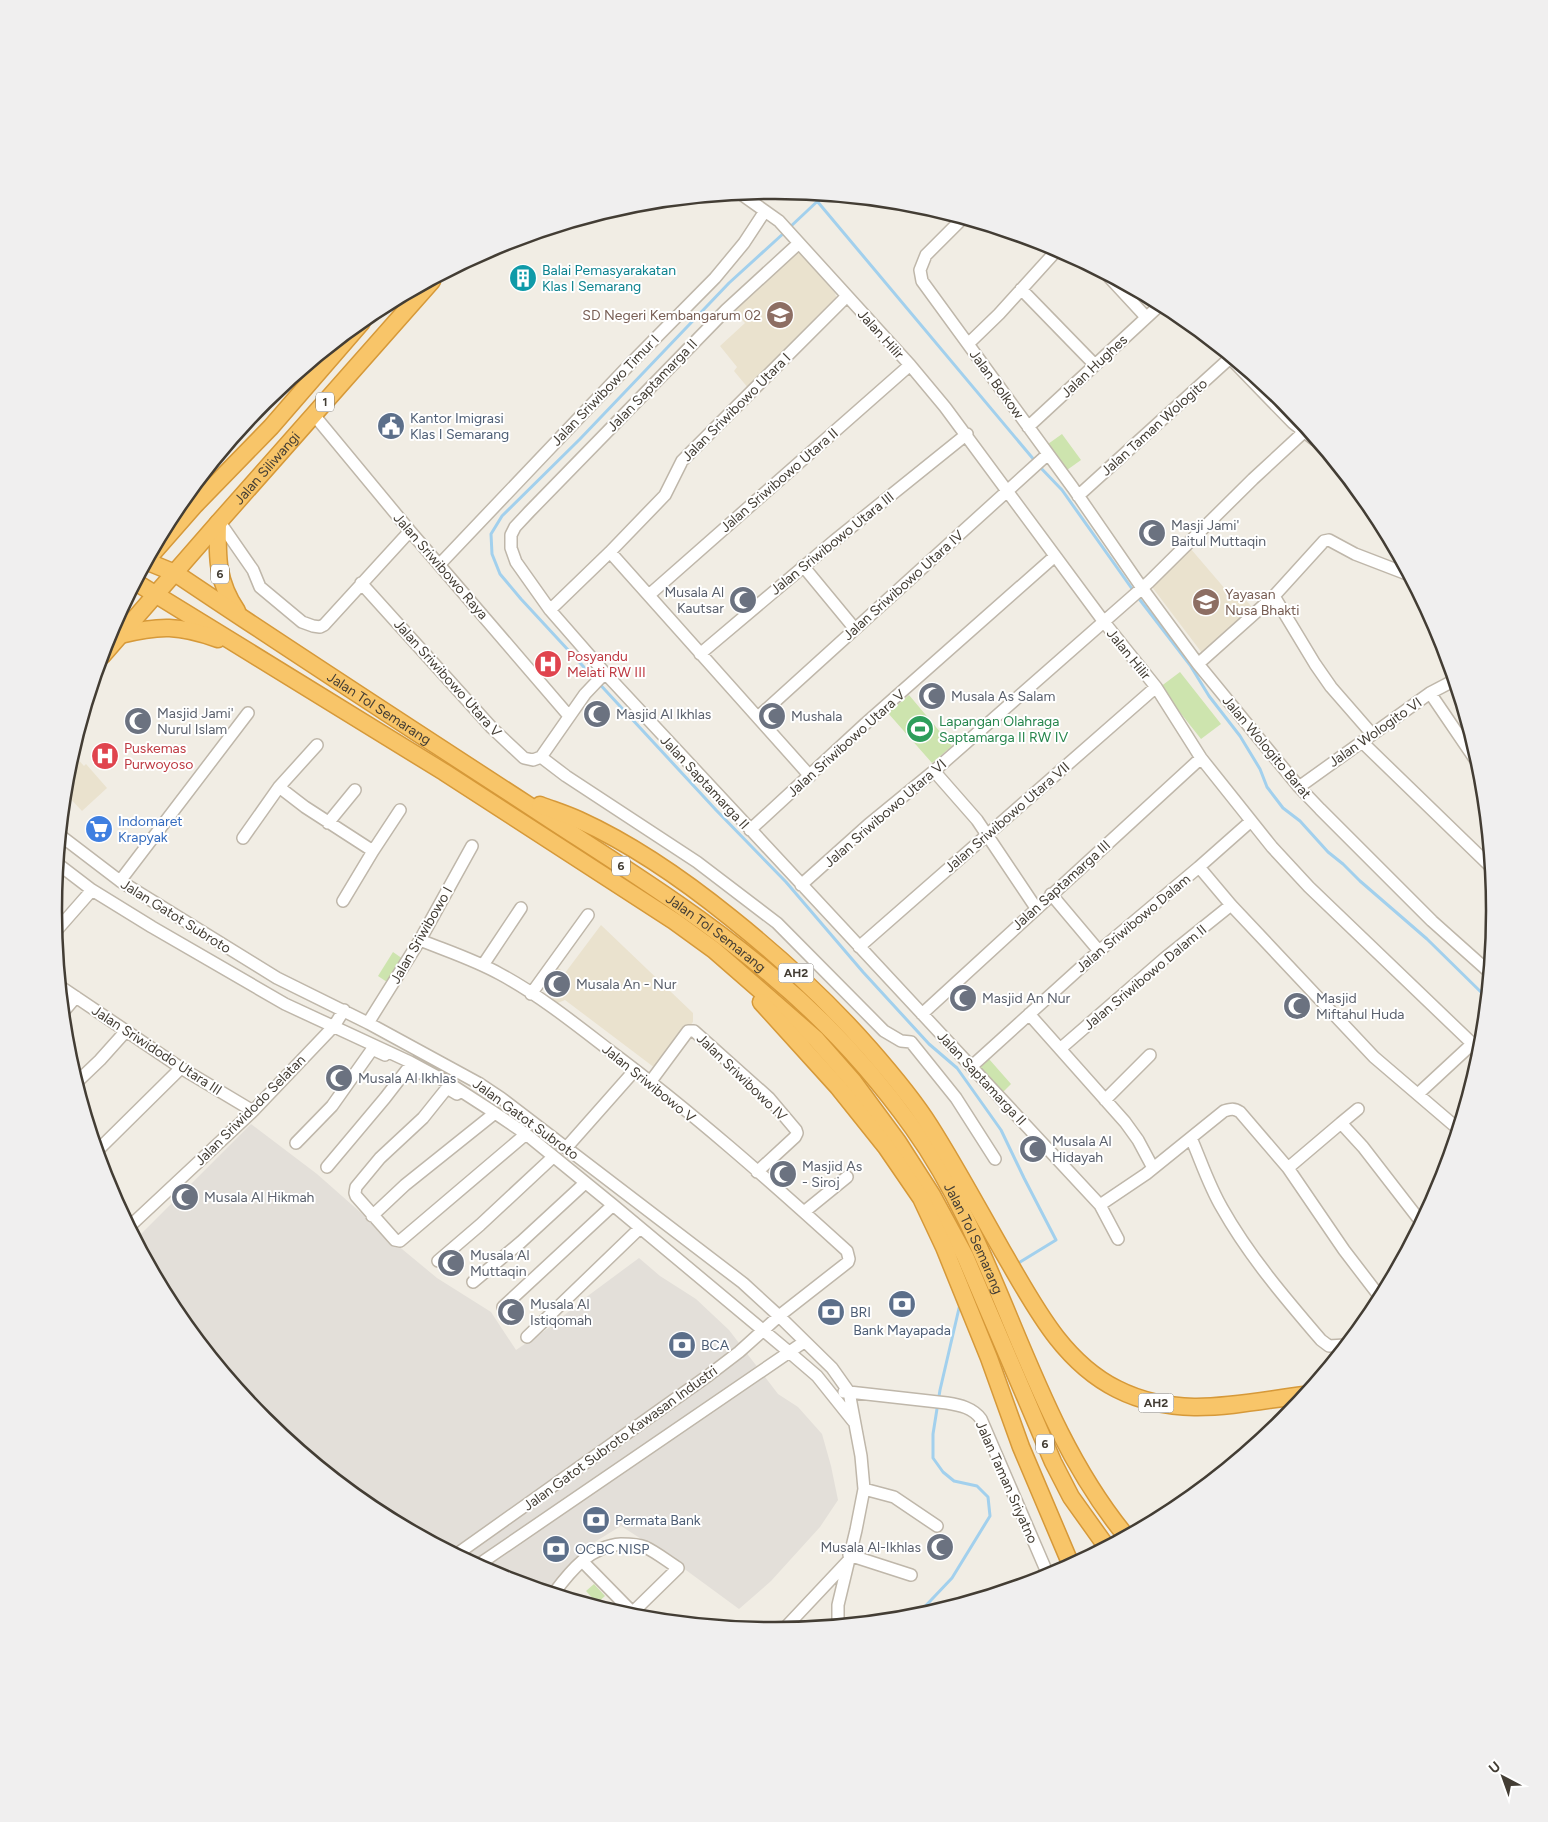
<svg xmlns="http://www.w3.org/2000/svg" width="1548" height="1822" font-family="Figtree,sans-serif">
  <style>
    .industrial { fill: #e3dfd9 }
    .education { fill: #eae2ce }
    .green { fill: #cde4ae }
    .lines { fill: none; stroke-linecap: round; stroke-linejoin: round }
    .stream { stroke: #a2d0ed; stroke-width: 3 }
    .minor-casing { stroke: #bfb7aa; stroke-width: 14 }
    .highway-casing { stroke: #d69939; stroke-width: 19 }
    .minor { stroke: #fff; stroke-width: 11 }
    .highway { stroke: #f8c569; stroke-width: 16 }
    .labels { text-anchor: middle; stroke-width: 4; stroke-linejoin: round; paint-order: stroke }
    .shield { fill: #fff; stroke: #7b7771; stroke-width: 1 }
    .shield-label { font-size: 12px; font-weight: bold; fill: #433d34 }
    .culture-label { font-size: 14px; fill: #0d838f; stroke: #fff; text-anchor: start }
    .education-label { font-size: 14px; fill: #785e54; stroke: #fff; text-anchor: end }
    .street-label { font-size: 14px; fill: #433d34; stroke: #fff }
    .service-label { font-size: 14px; fill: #4e5e75; stroke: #fff; text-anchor: start }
    .worship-label { font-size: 14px; fill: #5b616d; stroke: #fff; text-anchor: start }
    .health-label { font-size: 14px; fill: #be3a42; stroke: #fff; text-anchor: start }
    .leisure-label { font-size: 14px; fill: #27864d; stroke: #fff; text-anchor: start }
    .shop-label { font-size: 14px; fill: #366cbe; stroke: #fff; text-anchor: start }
    .rim { fill: none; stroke: #433d34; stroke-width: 2.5 }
  </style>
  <rect width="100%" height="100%" fill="#f1ede4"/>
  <path class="industrial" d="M251,1124L317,1174L402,1249L437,1278L491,1312L516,1350L550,1327L585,1298L639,1258L660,1276L696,1299L729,1330L778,1394L798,1407L822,1434L831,1466L838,1500L820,1527L771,1581L739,1609L660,1551L621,1526L593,1543L548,1591L498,1576L374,1510L265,1420L175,1311L136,1239Z"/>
  <path class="education" d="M790,251L799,252L835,293L837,300L749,389L734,371L737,367L720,346L745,323L731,307Z
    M1190,548L1232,597L1238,592L1253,608L1202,653L1149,583Z
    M73,754L84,766L86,764L107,788L82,811L65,793L68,770Z
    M601,925L693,1013V1022L655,1068L565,1000L555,1004L543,978L557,967L565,973Z"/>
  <path class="green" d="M1062,434L1081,460L1067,470L1048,444Z
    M1180,672L1221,724L1201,739L1160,687Z
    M909,695L952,746L932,763L888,713Z
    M393,952L403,959L387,982L378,976Z
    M989,1059L1011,1084L1002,1093L980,1068Z
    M594,1584L605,1596L597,1603L586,1591Z"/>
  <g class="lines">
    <path class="stream" d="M817,201L1035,461
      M789,228L823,196
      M785,232L729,283L580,439L502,516L491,534L492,554L500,574L521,599L716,810L786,882L863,972L929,1044L957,1068L1001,1130L1024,1178L1056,1240L1015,1265
      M1039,466L1062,490L1140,600L1190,665L1209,696L1240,736L1260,769L1267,787L1283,808L1300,821L1328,852L1343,864L1360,881L1427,939L1486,997
      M915,1617L952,1578L990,1516L988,1497L977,1486L954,1481L943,1472L933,1458V1434L940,1390L960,1304"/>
    <g class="minor-casing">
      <path id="minor" d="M741,194L779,221L910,365L945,407L1104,622L1156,687L1201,758L1272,847L1309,887L1480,1051
        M962,219L926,255L920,270L922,281L1073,488L1142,588L1198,664L1252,730L1299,787L1320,809L1432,921L1488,971
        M799,243L726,310L529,512L515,527L511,535V548L516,562L550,610L605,673L1100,1205L1118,1239
        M1109,277L1146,317
        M1021,289L1095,365
        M968,344L999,314L1057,250
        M1231,359L1293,423L1315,440
        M314,415L410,531L569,716
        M1028,427L1160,305
        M1078,496L1230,358
        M219,521L253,570L260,587L302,622L313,626L320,627L324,625L410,531
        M610,552L810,776
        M439,565L631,363L715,278L744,243L765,211
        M803,566L855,629
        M361,583L492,728L524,758L533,760L541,757
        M649,595L910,365
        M1274,596L1315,664L1331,687L1372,734
        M550,610L610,552L665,495L682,461L847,296
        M700,654L834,541L967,434
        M1198,664L1274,596L1324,541L1329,540L1355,554L1407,574
        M1430,693L1479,765
        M758,717L1048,454
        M1362,742L1490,866
        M541,757L566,776L697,862L777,923L884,1031L901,1041L911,1042L956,1098L995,1159
        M541,757L585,694L605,673
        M934,771L977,820L1036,908
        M279,787L305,807L373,851
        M1299,787L1430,693L1453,681
        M328,823L355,790
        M750,830L865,724L1055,556
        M61,836L120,881L277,978L368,1023L480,1084L501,1098L743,1283L779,1316L832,1368L849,1392L861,1456L864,1489L856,1530L838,1605V1625
        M243,838L279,787L317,745
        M58,864L92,890L152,927L285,1004L410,1062L447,1082L495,1113L526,1134L613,1205L789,1352L817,1376L853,1421
        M1199,867L1231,905L1374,1057L1457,1128
        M120,881L248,713
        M801,885L868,825L934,771L1149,582L1253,479L1306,430
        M1051,894L1099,951
        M343,901L373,851L400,810
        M56,931L92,890
        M420,940C447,951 475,960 500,974C539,995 574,1023 609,1050C692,1112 770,1181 847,1251L849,1259L848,1262L779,1316L739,1352L709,1375L457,1554
        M859,947L1156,687
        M483,965L521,908
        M61,987L181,1068L253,1111
        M531,994L588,915
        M64,1011L76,997
        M922,1014L1201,758
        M1029,1014L1125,1122L1138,1140L1153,1168
        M368,1023L420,940L472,846
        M1060,1049L1165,958L1231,905
        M972,1066L1099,951L1199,867L1251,821
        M651,1081L688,1031H694L769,1098L796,1130L797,1133L795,1137L757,1172
        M77,1082L100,1060L126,1031
        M457,1094L447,1088L423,1118L380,1158L356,1187L355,1193L356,1196L395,1240L400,1241L526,1134
        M1418,1094L1472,1044
        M1105,1100L1150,1055
        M1341,1123L1358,1109
        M1191,1138C1201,1161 1209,1186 1222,1208C1249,1256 1285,1298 1321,1340L1329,1346L1345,1345
        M296,1143L332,1106L371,1051L374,1050L385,1055
        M566,1148L635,1070
        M98,1150L181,1068
        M327,1167L385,1098L409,1067L419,1073
        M1288,1168L1341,1123L1363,1147L1421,1222
        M1100,1205L1146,1174L1224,1111C1231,1109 1234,1108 1240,1112L1288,1168L1344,1250L1380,1297
        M804,1212L847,1177
        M372,1216L405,1185L495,1113
        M130,1226L253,1111L334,1026L344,1010
        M438,1261L480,1225L553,1157
        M473,1282L521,1242L585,1183
        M503,1307L613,1205
        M527,1337L640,1228
        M844,1392H849L947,1403C960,1405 973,1408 981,1419L1049,1577
        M864,1489L894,1497L937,1526
        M849,1555L911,1575
        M478,1565L804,1342
        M586,1565L637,1617
        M554,1593C571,1570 591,1546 621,1544C629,1544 638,1544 645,1547C656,1552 667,1561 678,1568L632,1613
        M783,1630L847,1562"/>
    </g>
    <g class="highway-casing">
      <g id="highway">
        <path d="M218,523C217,557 217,582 237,611"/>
        <path d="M152,554L195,505L271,427L362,322"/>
        <path id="s1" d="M148,562L175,573C291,651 408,727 525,803C608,858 695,910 771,975C824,1019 873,1072 913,1128C1003,1254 1027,1416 1126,1536"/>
        <path d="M137,583L444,772L674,921L714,950L816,1039L853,1081L898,1142L932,1195L965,1256L1053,1462L1071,1497L1106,1546"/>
        <path d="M120,635C160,625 179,625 218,639"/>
        <path id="s2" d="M102,656L218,523L432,281"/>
        <path d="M540,805C553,810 566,814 579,820C634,845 684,880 731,918C781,958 827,1000 870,1049C891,1073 913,1099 930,1126C956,1167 979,1210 1003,1252C1033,1303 1061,1361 1117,1389C1178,1420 1240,1403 1304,1395"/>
        <path d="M761,1002L838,1087L886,1147L921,1198L944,1247L989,1358L1021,1447L1071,1565"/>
      </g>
    </g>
    <use href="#minor" class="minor"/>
    <use href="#highway" class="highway"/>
  </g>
  <defs>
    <g id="building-disc" transform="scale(1.4375)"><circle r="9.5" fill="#0f9aa8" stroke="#fff"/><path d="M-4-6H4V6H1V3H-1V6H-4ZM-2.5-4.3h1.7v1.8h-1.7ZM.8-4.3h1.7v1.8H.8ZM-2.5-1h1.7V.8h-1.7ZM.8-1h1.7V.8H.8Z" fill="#fff"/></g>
    <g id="school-disc" transform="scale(1.4375)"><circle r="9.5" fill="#8d6e63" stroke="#fff"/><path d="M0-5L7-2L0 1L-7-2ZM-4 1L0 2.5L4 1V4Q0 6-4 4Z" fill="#fff"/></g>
    <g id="civic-disc" transform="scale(1.4375)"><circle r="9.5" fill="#5c6f8a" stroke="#fff"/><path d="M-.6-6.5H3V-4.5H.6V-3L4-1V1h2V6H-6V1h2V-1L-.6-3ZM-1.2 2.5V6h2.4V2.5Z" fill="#fff"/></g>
    <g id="mosque-disc" transform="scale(1.4375)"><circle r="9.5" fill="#6b7280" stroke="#fff"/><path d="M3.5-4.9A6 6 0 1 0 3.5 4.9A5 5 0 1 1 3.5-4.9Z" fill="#fff"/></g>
    <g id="hospital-disc" transform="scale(1.4375)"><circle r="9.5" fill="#e0444e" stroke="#fff"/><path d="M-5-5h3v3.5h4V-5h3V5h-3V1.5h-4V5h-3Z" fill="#fff"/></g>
    <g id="stadium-disc" transform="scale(1.4375)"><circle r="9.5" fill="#2e9e5b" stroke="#fff"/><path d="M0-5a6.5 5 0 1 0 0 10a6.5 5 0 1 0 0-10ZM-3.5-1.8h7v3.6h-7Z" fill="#fff"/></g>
    <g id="supermarket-disc" transform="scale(1.4375)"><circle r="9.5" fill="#3f7fe0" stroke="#fff"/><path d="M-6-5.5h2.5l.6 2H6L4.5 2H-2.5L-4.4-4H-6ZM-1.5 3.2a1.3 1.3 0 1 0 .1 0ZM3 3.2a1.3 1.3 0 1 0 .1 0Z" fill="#fff"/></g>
    <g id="bank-disc" transform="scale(1.4375)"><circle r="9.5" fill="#5c6f8a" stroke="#fff"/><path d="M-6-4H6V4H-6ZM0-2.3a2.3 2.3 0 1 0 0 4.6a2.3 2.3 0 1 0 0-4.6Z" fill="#fff"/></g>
  </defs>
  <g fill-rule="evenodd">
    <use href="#building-disc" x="523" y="278"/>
    <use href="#school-disc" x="780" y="315"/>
    <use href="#civic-disc" x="391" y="426"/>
    <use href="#mosque-disc" x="1152" y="533"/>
    <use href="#mosque-disc" x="743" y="600"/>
    <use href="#school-disc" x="1206" y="602"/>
    <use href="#hospital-disc" x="548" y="664"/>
    <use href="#mosque-disc" x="932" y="696"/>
    <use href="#mosque-disc" x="597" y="714"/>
    <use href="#mosque-disc" x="772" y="716"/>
    <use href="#mosque-disc" x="138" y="721"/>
    <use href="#stadium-disc" x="920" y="729"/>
    <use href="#hospital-disc" x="105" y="756"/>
    <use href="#supermarket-disc" x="99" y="829"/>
    <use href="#mosque-disc" x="557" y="984"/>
    <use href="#mosque-disc" x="963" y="998"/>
    <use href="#mosque-disc" x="1297" y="1006"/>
    <use href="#mosque-disc" x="339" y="1078"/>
    <use href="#mosque-disc" x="1033" y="1149"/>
    <use href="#mosque-disc" x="783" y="1174"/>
    <use href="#mosque-disc" x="185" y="1197"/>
    <use href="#mosque-disc" x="451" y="1263"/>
    <use href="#bank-disc" x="902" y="1304"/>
    <use href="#mosque-disc" x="511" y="1312"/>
    <use href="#bank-disc" x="831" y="1312"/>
    <use href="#bank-disc" x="682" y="1345"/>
    <use href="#bank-disc" x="596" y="1520"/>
    <use href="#mosque-disc" x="940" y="1547"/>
    <use href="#bank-disc" x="556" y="1549"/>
  </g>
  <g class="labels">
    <g class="shield">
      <rect x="316" y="392.5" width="18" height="19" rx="4"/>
      <rect x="211" y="564.5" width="18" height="19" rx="4"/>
      <rect x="612" y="856.5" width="18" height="19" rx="4"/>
      <rect x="778.5" y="963.5" width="35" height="19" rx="4"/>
      <rect x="1138.5" y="1393.5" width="35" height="19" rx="4"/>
      <rect x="1036" y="1434.5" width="18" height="19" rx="4"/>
    </g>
    <g class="shield-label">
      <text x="325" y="406">1</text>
      <text x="220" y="578">6</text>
      <text x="621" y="870">6</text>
      <text x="796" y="977">AH2</text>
      <text x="1156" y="1407">AH2</text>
      <text x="1045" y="1448">6</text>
    </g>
    <g class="culture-label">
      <text x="542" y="275">Balai Pemasyarakatan<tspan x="542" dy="16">Klas I Semarang</tspan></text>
    </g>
    <g class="education-label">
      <text x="761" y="320">SD Negeri Kembangarum 02</text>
      <text x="1225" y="599" text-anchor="start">Yayasan<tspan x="1225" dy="16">Nusa Bhakti</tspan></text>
    </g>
    <g class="street-label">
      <text transform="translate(881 334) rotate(48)" y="5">Jalan Hilir</text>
      <text transform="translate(1094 366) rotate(-43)" y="5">Jalan Hughes</text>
      <text transform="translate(997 384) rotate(54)" y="5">Jalan Bolkow</text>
      <text transform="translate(652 385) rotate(-46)" y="5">Jalan Saptamarga II</text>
      <text transform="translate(605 390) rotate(-46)" y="5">Jalan Sriwibowo Timur I</text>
      <text transform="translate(736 407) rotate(-45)" y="5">Jalan Sriwibowo Utara I</text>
      <text transform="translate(1154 427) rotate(-42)" y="5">Jalan Taman Wologito</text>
      <text dy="5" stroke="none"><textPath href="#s2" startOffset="250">Jalan Siliwangi</textPath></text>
      <text transform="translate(779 480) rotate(-41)" y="5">Jalan Sriwibowo Utara II</text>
      <text transform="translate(832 543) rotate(-39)" y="5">Jalan Sriwibowo Utara III</text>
      <text transform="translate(441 566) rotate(49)" y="5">Jalan Sriwibowo Raya</text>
      <text transform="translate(903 585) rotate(-42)" y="5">Jalan Sriwibowo Utara IV</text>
      <text transform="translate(1129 654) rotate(51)" y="5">Jalan Hilir</text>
      <text transform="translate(448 678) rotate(48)" y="5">Jalan Sriwibowo Utara V</text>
      <text dy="5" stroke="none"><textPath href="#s1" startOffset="274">Jalan Tol Semarang</textPath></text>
      <text transform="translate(1375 732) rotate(-35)" y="5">Jalan Wologito VI</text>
      <text transform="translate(846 743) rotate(-42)" y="5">Jalan Sriwibowo Utara V</text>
      <text transform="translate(1267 747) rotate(50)" y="5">Jalan Wologito Barat</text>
      <text transform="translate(705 782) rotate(47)" y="5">Jalan Saptamarga II</text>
      <text transform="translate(885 813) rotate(-41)" y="5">Jalan Sriwibowo Utara VI</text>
      <text transform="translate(1007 817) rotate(-41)" y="5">Jalan Sriwibowo Utara VII</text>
      <text transform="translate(1061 885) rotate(-42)" y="5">Jalan Saptamarga III</text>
      <text transform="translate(176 916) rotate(32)" y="5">Jalan Gatot Subroto</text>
      <text transform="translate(1133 923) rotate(-40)" y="5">Jalan Sriwibowo Dalam</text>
      <text dy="5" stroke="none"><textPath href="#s1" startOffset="679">Jalan Tol Semarang</textPath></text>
      <text transform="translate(421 935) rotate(-60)" y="5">Jalan Sriwibowo I</text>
      <text transform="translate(1145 977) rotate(-40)" y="5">Jalan Sriwibowo Dalam II</text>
      <text transform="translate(157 1050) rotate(33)" y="5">Jalan Sriwidodo Utara III</text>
      <text transform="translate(742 1077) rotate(44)" y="5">Jalan Sriwibowo IV</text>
      <text transform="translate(982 1078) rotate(47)" y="5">Jalan Saptamarga II</text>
      <text transform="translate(649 1083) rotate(39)" y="5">Jalan Sriwibowo V</text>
      <text transform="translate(250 1110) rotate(-45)" y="5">Jalan Sriwidodo Selatan</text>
      <text transform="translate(526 1119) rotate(36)" y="5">Jalan Gatot Subroto</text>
      <text dy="5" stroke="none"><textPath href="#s1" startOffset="1084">Jalan Tol Semarang</textPath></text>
      <text transform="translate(620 1438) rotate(-36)" y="5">Jalan Gatot Subroto Kawasan Industri</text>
      <text transform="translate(1007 1482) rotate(66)" y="5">Jalan Taman Sriyatno</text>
    </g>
    <g class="service-label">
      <text x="410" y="423">Kantor Imigrasi<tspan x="410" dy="16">Klas I Semarang</tspan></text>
      <text x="850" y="1317">BRI</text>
      <text x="902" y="1335" text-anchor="middle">Bank Mayapada</text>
      <text x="701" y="1350">BCA</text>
      <text x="615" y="1525">Permata Bank</text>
      <text x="575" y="1554">OCBC NISP</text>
    </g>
    <g class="worship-label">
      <text x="1171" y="530">Masji Jami'<tspan x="1171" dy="16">Baitul Muttaqin</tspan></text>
      <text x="724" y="597" text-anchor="end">Musala Al<tspan x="724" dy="16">Kautsar</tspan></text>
      <text x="951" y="701">Musala As Salam</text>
      <text x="157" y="718">Masjid Jami'<tspan x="157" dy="16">Nurul Islam</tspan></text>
      <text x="616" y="719">Masjid Al Ikhlas</text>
      <text x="791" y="721">Mushala</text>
      <text x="576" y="989">Musala An - Nur</text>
      <text x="982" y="1003">Masjid An Nur</text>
      <text x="1316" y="1003">Masjid<tspan x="1316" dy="16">Miftahul Huda</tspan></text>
      <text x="358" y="1083">Musala Al Ikhlas</text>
      <text x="1052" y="1146">Musala Al<tspan x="1052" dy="16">Hidayah</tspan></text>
      <text x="802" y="1171">Masjid As<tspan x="802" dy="16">- Siroj</tspan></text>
      <text x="204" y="1202">Musala Al Hikmah</text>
      <text x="470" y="1260">Musala Al<tspan x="470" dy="16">Muttaqin</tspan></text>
      <text x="530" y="1309">Musala Al<tspan x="530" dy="16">Istiqomah</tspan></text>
      <text x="921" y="1552" text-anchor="end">Musala Al-Ikhlas</text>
    </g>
    <g class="health-label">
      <text x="567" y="661">Posyandu<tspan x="567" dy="16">Melati RW III</tspan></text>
      <text x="124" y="753">Puskemas<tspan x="124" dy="16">Purwoyoso</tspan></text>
    </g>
    <g class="leisure-label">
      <text x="939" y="726">Lapangan Olahraga<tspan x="939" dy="16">Saptamarga II RW IV</tspan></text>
    </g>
    <g class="shop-label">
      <text x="118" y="826">Indomaret<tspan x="118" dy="16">Krapyak</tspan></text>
    </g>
  </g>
  <path d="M0 0H1548V1822H0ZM773 199H775A711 711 0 0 1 1486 910V911A711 711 0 0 1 775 1622H773A711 711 0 0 1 62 911V910A711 711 0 0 1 773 199Z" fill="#f0efef" fill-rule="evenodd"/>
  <path class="rim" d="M773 199H775A711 711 0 0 1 1486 910V911A711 711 0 0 1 775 1622H773A711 711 0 0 1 62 911V910A711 711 0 0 1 773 199Z"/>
  <g transform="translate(1503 1777) rotate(319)" stroke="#ffffff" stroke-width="4" paint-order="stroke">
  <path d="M0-4L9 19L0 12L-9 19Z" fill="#433d34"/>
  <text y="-8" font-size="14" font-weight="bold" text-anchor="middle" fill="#433d34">U</text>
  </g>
</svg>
